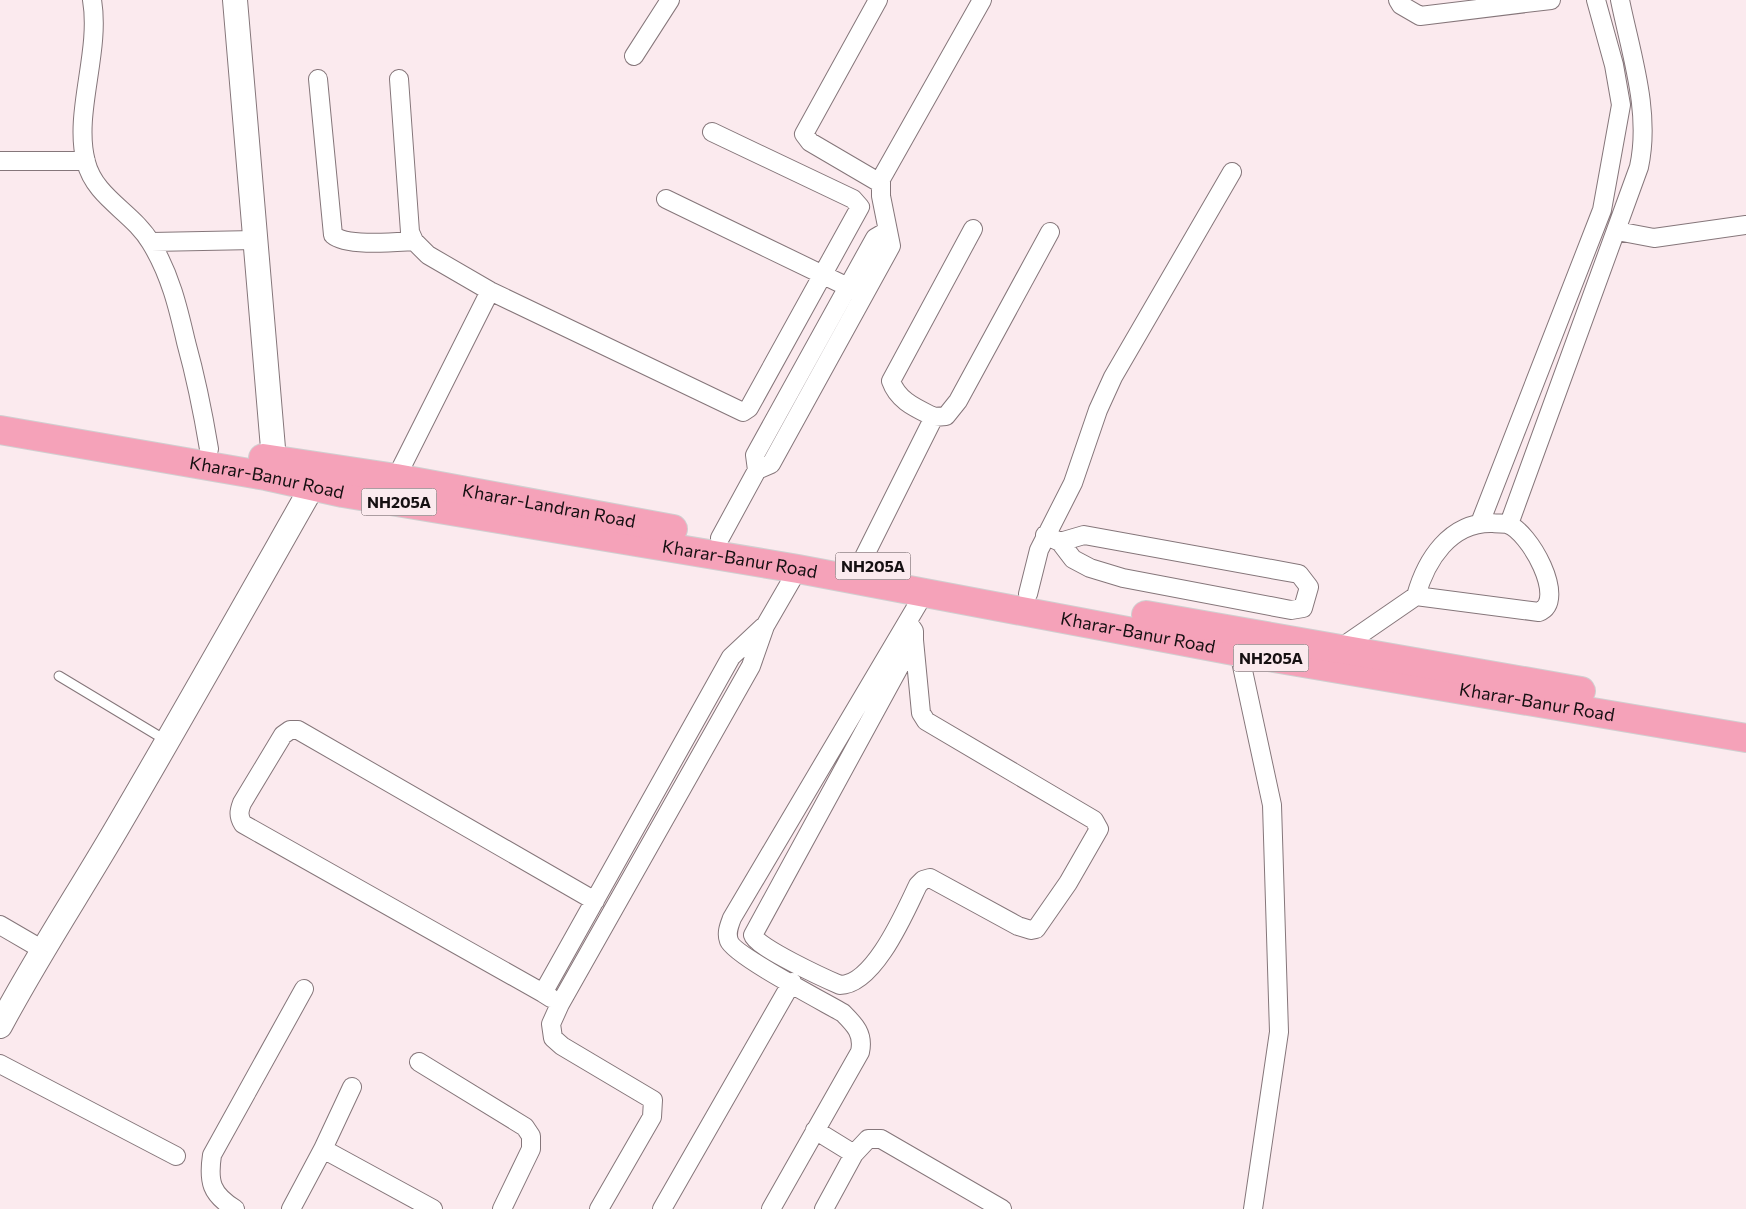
<svg xmlns="http://www.w3.org/2000/svg" width="1746" height="1209" font-family="Commissioner,sans-serif">
  <style>
    .lines { fill: none; stroke-linecap: round; stroke-linejoin: round }
    .lane-casing { stroke: #85767a; stroke-width: 11 }
    .street-casing { stroke: #85767a; stroke-width: 20 }
    .secondary-casing { stroke: #85767a; stroke-width: 26 }
    .highway-casing { stroke: #d0cfd0; stroke-width: 30 }
    .lane { stroke: #fff; stroke-width: 9 }
    .street { stroke: #fff; stroke-width: 18 }
    .secondary { stroke: #fff; stroke-width: 24 }
    .highway { stroke: #f5a2b9; stroke-width: 28 }
    .labels { text-anchor: middle; stroke-width: 4.5; stroke-linejoin: round; paint-order: stroke }
    .shield { fill: #fbeaee; stroke: #5b5154; stroke-width: 1 }
    .shield-label { font-size: 16px; font-weight: bold; fill: #161012 }
    .street-label { font-size: 18px; fill: #161012; stroke: #fbeaee }
  </style>
  <rect width="100%" height="100%" fill="#fbeaee"/>
  <g class="lines">
    <g class="lane-casing">
      <path id="lane" d="M59,676L167,741"/>
    </g>
    <g class="street-casing">
      <path id="street" d="M92,0C101,52 73,114 86,162C95,198 133,212 151,243C170,274 178,307 186,342C196,378 203,413 209,449
        M878,0L804,134L810,142L880,183
        M1398,0L1401,5L1420,16L1551,0
        M634,56L670,0
        M318,79L333,235C347,247 396,242 414,241
        M399,79L410,232L414,241L428,255L490,291L743,412L749,408L860,207L853,199L712,132
        M0,161H86
        M666,199L848,287
        M1617,231L1654,238L1746,225
        M151,242L255,240
        M934,417L946,416L958,401L1050,232
        M757,470L755,455L875,238L887,231
        M396,478L490,291
        M1480,523L1602,210L1621,105L1614,65L1596,0
        M1509,524L1639,167C1651,112 1631,54 1620,0
        M1045,535L1060,542L1073,559L1090,568L1123,578L1291,610L1303,608L1309,587L1299,574L1084,535L1060,542
        M720,538L757,470L771,464L891,246L881,196V179L982,0
        M861,563L934,417C916,408 898,401 891,381L973,229
        M1028,594L1039,550L1073,483L1098,410L1113,377L1232,172
        M908,622L914,631V640L753,935C756,947 826,979 840,985C874,985 905,912 918,885L923,880L930,878L1018,926L1031,930L1036,929L1068,883L1099,829L1094,820L926,721L921,713L914,640
        M1240,645L1239,652L1272,805L1279,1032L1253,1209
        M1339,649L1416,596C1426,560 1450,522 1492,523C1497,524 1503,523 1507,524C1529,530 1568,601 1539,612L1416,596
        M0,925L43,950
        M543,993L243,824C238,816 239,811 242,803L283,735L290,730H298L595,901
        M551,998L543,993L731,657L763,627
        M419,1062L525,1127L531,1136V1149L502,1209
        M0,1064L176,1156
        M815,1130L854,1154L824,1209
        M323,1149L352,1087
        M854,1154L868,1139H881L1002,1209
        M235,1209C211,1194 208,1182 212,1155L304,989
        M291,1209L323,1149L433,1209
        M599,1209L652,1117L653,1100L562,1046L553,1038L551,1024L560,1004L751,666L765,626L798,569
        M662,1209L792,982
        M771,1209L860,1052C864,1034 855,1025 843,1013C824,1002 734,955 729,941C726,933 729,926 732,918L925,592"/>
    </g>
    <g class="secondary-casing">
      <path id="secondary" d="M235,0L274,460L271,476
        M0,1026C37,956 81,890 121,821C186,710 249,598 312,487L318,470"/>
    </g>
    <g class="highway-casing">
      <g id="highway">
        <path id="s1" d="M0,430L266,476L343,493L798,569L1239,652L1746,738"/>
        <path id="s2" d="M263,458L396,478L673,529"/>
        <path d="M1146,615L1581,691"/>
      </g>
    </g>
    <use href="#lane" class="lane"/>
    <use href="#street" class="street"/>
    <use href="#secondary" class="secondary"/>
    <use href="#highway" class="highway"/>
  </g>
  <g class="labels">
    <g class="shield">
      <rect x="361.5" y="488.5" width="75" height="27" rx="4"/>
      <rect x="835.5" y="552.5" width="75" height="27" rx="4"/>
      <rect x="1233.5" y="644.5" width="75" height="27" rx="4"/>
    </g>
    <g class="shield-label">
      <text x="399" y="508">NH205A</text>
      <text x="873" y="572">NH205A</text>
      <text x="1271" y="664">NH205A</text>
    </g>
    <g class="street-label">
      <text dy="6" stroke="none"><textPath href="#s1" startOffset="271">Kharar-Banur Road</textPath></text>
      <text dy="6" stroke="none"><textPath href="#s2" startOffset="290">Kharar-Landran Road</textPath></text>
      <text dy="6" stroke="none"><textPath href="#s1" startOffset="751">Kharar-Banur Road</textPath></text>
      <text dy="6" stroke="none"><textPath href="#s1" startOffset="1156">Kharar-Banur Road</textPath></text>
      <text dy="6" stroke="none"><textPath href="#s1" startOffset="1561">Kharar-Banur Road</textPath></text>
    </g>
  </g>
</svg>
